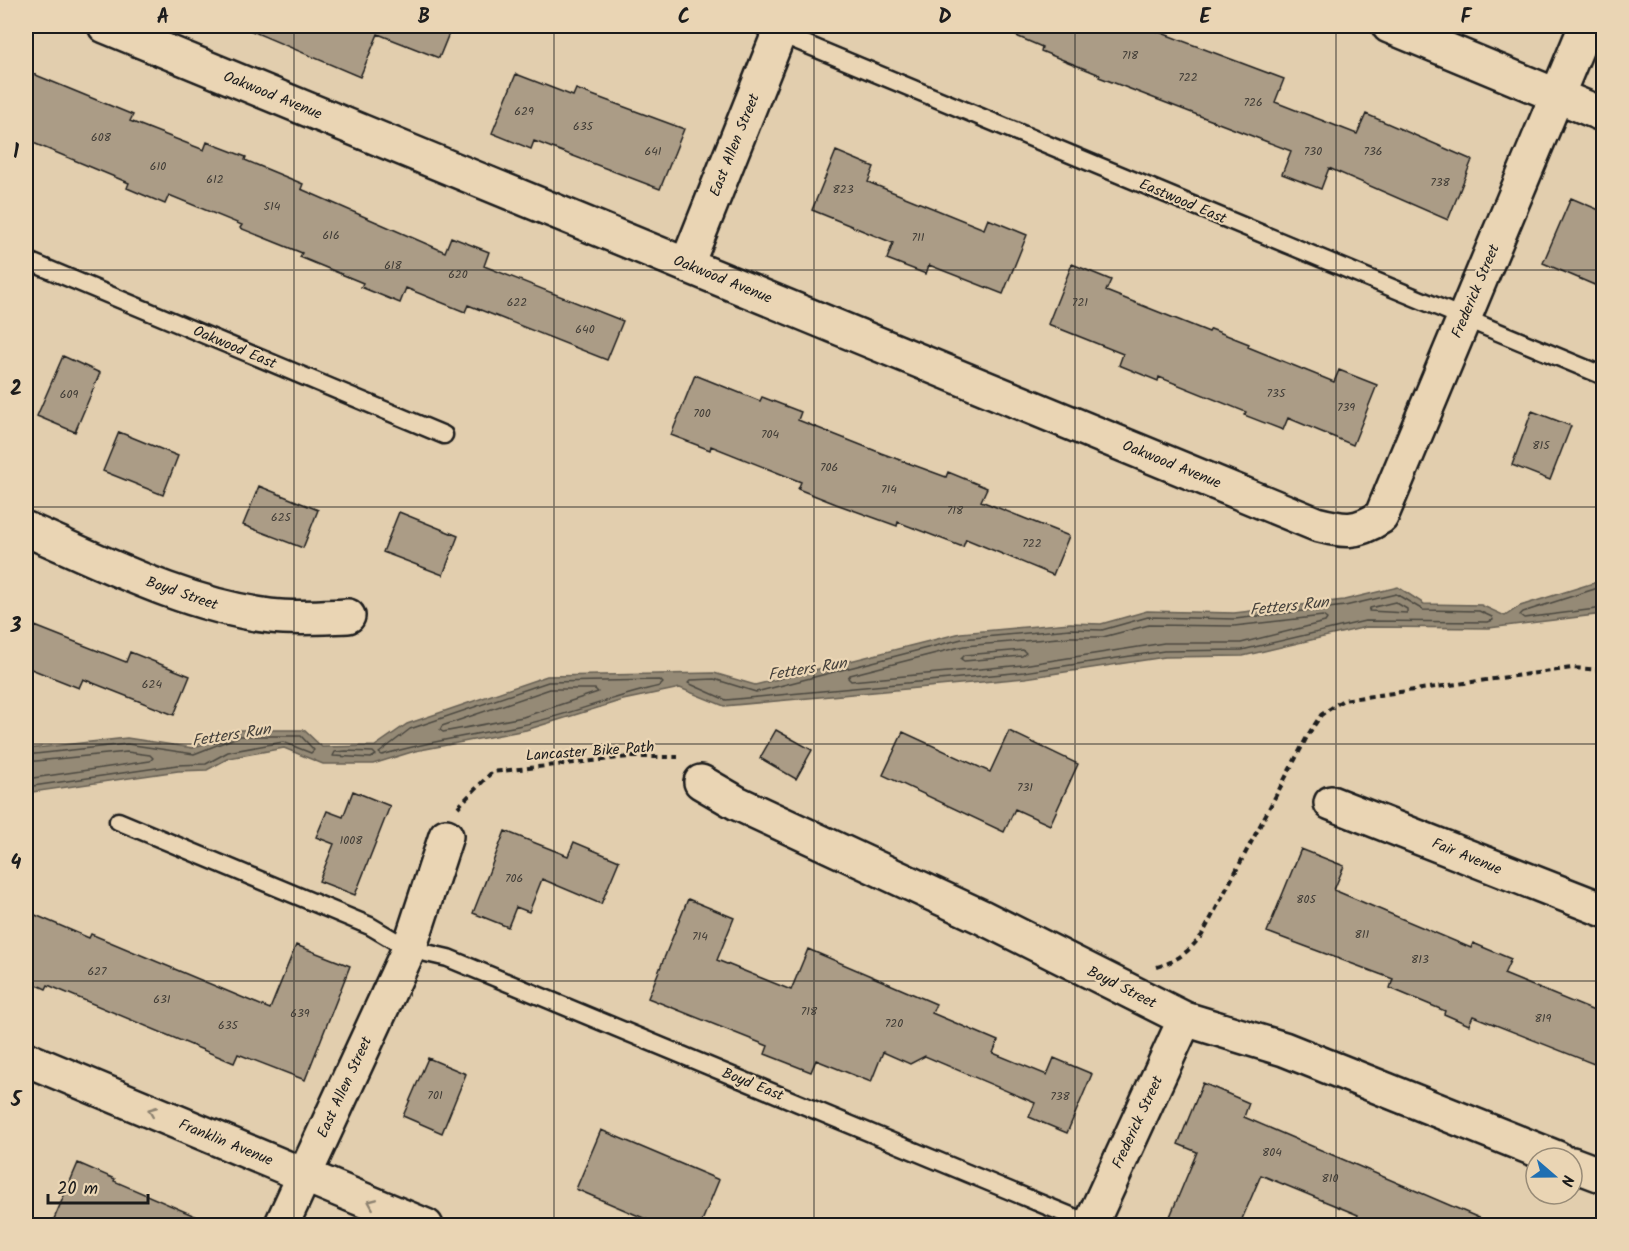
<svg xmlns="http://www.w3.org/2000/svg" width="1629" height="1251" font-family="Kalam,sans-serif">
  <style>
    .water { fill: #958a76; stroke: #655e52; stroke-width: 1.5 }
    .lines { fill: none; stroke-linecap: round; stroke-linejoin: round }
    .shore { stroke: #4c4840; stroke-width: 1.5 }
    .building { fill: #ab9c86; stroke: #1c1c1c; stroke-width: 1.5 }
    .lane-casing { stroke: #1c1c1c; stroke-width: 21 }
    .street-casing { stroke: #1c1c1c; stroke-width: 38 }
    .path { stroke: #1c1c1c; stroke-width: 4; stroke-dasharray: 6 4.5; stroke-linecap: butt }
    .lane { stroke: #ead5b4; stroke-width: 16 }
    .street { stroke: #ead5b4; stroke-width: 33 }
    .oneway { stroke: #8d8270 }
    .grid { fill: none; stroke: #1c1c1c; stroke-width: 1.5; stroke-opacity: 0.55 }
    .labels { text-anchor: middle; stroke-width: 4.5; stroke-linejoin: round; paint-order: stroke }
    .number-label { font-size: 12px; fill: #403c36 }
    .street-label { font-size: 15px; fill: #1c1c1c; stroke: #ead5b4 }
    .water-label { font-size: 16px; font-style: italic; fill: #46423c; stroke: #ead5b4 }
    .neatline { fill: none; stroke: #1c1c1c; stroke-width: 2 }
    .grid-label { font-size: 20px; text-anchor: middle; font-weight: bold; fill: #1c1c1c }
  </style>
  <rect width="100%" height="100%" fill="#e2ceae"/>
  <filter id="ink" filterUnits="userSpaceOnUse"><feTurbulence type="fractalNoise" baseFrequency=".0167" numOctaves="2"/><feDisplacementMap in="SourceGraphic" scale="12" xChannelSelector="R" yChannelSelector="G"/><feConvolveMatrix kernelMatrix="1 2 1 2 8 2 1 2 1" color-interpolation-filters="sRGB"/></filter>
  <g filter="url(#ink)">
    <path class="water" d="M1603,580V614L1489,628L1366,627L1243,656L1165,657L1025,678L724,706L680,688L623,700L526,730L415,751L373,764H323L284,748L229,758L207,770L178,771L26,793V749L127,738L193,748L238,730H304L322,747L375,746L407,724L547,676L714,673L755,685L961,633L1070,623L1101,624L1147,611L1234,613L1344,600L1398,587L1424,604L1481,605L1505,616L1520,606Z"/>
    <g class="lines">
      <path class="shore" d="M1604,586L1523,612L1520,615L1524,618L1604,608
        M1396,594L1423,610L1479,611L1492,617L1493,620L1488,622L1365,621L1242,650L1164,651L1024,672L726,700L688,683L691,680L714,679L756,692L962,639L1070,629L1102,630L1148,617L1235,619L1345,606Z
        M1395,602L1407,609V613L1369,611L1370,608Z
        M1323,616L1327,619L1325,622L1241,643H1164L1023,665L851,681L848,678L850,675L964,646L1070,637H1103L1149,625L1234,626Z
        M1023,650L1026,653L1022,656L964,661L961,659L965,655Z
        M660,680L663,683L660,686C614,696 569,715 522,725C475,735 428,741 382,755L379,753L410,729L548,682Z
        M550,689H595L598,692L523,717L443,732L440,730L442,726Z
        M346,751L373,752L376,755L371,758L333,756L335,752Z
        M26,755L127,744L194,754L240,736H301L314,750L311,753L283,742L228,752L206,764L177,765L26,787
        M26,762L127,752L150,755L153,758L150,761L26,779"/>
    </g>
    <path class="building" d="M240,26H452L439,58L378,34L360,77Z
      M993,26H1143L1284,79L1275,102L1357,134L1366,114L1472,160L1448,220L1329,168L1321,189L1282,174L1291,151L1099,77L1100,75L1041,51L1042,47Z
      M26,71L133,115L130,121L204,150L207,142L246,157L245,160L303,184L301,189L445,252L451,237L489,252L484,266L623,321L607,360L468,305L465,312L406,288L400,303L361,287L363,283L300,257L302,253L240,228L242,225L169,195L165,204L127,188L129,183L26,140Z
      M516,74L573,96L576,89L684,129L660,189L534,141L531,149L492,133Z
      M836,151L874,167L868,182L984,229L988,219L1027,235L1003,294L929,265L926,274L887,259L893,243L812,210Z
      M1571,198L1604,212V289L1543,263Z
      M1072,264L1111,280L1106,291L1209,332L1211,329L1249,344L1248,347L1334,382L1339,370L1377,385L1353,445L1288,418L1283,430L1244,415L1246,412L1159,377L1158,381L1119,365L1123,354L1048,324Z
      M63,356L100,373L75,432L37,416Z
      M695,375L760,401L762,397L801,412L798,420L881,453L946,477L948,472L987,488L981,501L1069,536L1053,575L966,539L963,547L898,522L897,526L836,504L798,489L801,482L711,446L710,450L671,435Z
      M1532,411L1571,426L1550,480L1512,465Z
      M119,432L178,456L163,495L103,471Z
      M259,486L318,510L303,548L243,525Z
      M399,512L458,536L443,575L383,552Z
      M35,626L126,662L130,652L190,676L174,715L83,679L79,688L26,667V651Z
      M776,730L812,750L796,779L760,758Z
      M1009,731L1078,764L1050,825L1015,809L1004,832L883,775L903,732L990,772Z
      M353,791L390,806L355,895L319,881L334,844L316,837L327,811L343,817Z
      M505,831L568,856L574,842L619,861L601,904L542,879L529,912L516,907L508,927L473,913Z
      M1301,849L1344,866L1334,890L1471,948L1473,943L1511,959L1504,974L1604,1015V1068L1473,1016L1469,1025L1444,1014L1445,1011L1390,988L1393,979L1267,932Z
      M688,899L734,918L717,960L791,990L808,949L936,1004L932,1013L998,1041L993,1053L1047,1075L1054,1058L1092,1074L1067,1133L1029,1117L1035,1103L925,1056L910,1064L883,1052L871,1082L816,1060L811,1072L765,1054L768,1046L648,998Z
      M33,914L89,938L91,934L270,1009L296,945L350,966L305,1080L238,1054L234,1063L48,985L46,989L26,980V932Z
      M428,1058L466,1074L442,1133L403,1116Z
      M1203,1083L1249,1103L1244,1117L1498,1226H1354L1358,1215L1261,1175L1239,1226H1166L1197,1152L1178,1144Z
      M601,1130L719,1180L700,1226H662L576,1189Z
      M78,1163L115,1179L114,1181L218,1226H51Z"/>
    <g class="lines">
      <g class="lane-casing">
        <path id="lane" d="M762,26L1604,376
          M26,260L444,435
          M118,821L370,926L409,949L448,958L1095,1226"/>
      </g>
      <g class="street-casing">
        <path id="street" d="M105,26L1316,524C1344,531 1355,534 1381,517L1586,26
          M1389,26L1604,115
          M687,264L782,26
          M26,529C104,563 184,605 270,616C296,619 322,617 348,616
          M701,782L737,803L982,917L1185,1019L1284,1049L1557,1158
          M1331,803L1604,910
          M26,1059L426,1226
          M1572,1164L1604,1176
          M281,1226L409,949L446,836
          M1090,1226L1185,1019"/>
      </g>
      <path class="path" d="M458,807L492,772L629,757H678
        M1157,967C1178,961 1189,951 1202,935L1308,735L1321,715L1343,700L1572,668L1604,670"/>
      <use href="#lane" class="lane"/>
      <use href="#street" class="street"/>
    </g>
    <defs><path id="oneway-chevron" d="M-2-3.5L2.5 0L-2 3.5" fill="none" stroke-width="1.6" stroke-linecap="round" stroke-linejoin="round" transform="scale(1.5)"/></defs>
    <g class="oneway">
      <use href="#oneway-chevron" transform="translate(152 1111) rotate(-158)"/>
      <use href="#oneway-chevron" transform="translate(372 1203) rotate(-157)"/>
    </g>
  </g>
  <path class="grid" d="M294,26V1226M554,26V1226M814,26V1226M1075,26V1226M1336,26V1226M26,270H1604M26,507H1604M26,744H1604M26,981H1604"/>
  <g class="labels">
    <g class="number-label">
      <text x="1130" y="59">718</text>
      <text x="1188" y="81">722</text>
      <text x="1253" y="106">726</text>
      <text x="524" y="115">629</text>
      <text x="583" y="130">635</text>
      <text x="101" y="141">608</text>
      <text x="653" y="155">641</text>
      <text x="1313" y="155">730</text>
      <text x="1373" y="155">736</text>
      <text x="158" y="170">610</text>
      <text x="215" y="183">612</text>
      <text x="1440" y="186">738</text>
      <text x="843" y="193">823</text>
      <text x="272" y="210">514</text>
      <text x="331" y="239">616</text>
      <text x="918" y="241">711</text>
      <text x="393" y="269">618</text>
      <text x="458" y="278">620</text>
      <text x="517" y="306">622</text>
      <text x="1080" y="306">721</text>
      <text x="585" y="333">640</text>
      <text x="1276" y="397">735</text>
      <text x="69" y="398">609</text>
      <text x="1346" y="411">739</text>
      <text x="702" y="417">700</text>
      <text x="770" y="438">704</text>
      <text x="1541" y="449">815</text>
      <text x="829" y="471">706</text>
      <text x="889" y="493">714</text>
      <text x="955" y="514">718</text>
      <text x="281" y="521">625</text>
      <text x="1032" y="547">722</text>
      <text x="152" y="688">624</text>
      <text x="1025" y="791">731</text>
      <text x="351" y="844">1008</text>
      <text x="514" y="882">706</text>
      <text x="1306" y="903">805</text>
      <text x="1362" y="938">811</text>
      <text x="700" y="940">714</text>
      <text x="1420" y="963">813</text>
      <text x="97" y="975">627</text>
      <text x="162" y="1003">631</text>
      <text x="809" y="1015">718</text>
      <text x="300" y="1017">639</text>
      <text x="1543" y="1022">819</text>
      <text x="894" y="1027">720</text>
      <text x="228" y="1029">635</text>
      <text x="435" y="1099">701</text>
      <text x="1060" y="1100">738</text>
      <text x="1272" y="1156">804</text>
      <text x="1330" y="1182">810</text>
    </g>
    <g class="street-label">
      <text transform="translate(273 95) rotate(22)" y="5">Oakwood Avenue</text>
      <text transform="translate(734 145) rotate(-68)" y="5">East Allen Street</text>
      <text transform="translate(1183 201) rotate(23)" y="5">Eastwood East</text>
      <text transform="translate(723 279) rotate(22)" y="5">Oakwood Avenue</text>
      <text transform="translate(1475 291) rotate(-67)" y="5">Frederick Street</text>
      <text transform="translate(235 347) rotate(23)" y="5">Oakwood East</text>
      <text transform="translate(1172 464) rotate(22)" y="5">Oakwood Avenue</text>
      <text transform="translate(182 593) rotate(19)" y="5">Boyd Street</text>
      <text transform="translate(590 751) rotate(-4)" y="5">Lancaster Bike Path</text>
      <text transform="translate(1467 856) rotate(22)" y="5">Fair Avenue</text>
      <text transform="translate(1122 987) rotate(27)" y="5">Boyd Street</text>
      <text transform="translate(753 1084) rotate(22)" y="5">Boyd East</text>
      <text transform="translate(344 1087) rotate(-65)" y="5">East Allen Street</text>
      <text transform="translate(1137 1122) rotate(-65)" y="5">Frederick Street</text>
      <text transform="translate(226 1142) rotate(22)" y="5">Franklin Avenue</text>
    </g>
    <g class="water-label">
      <text transform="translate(1289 605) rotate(-6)" y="6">Fetters Run</text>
      <text transform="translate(807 668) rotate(-9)" y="6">Fetters Run</text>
      <text transform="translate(231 734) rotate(-9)" y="6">Fetters Run</text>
    </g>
  </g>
  <rect width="1629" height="1251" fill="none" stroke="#ead5b4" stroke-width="66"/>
  <g transform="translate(1554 1176) rotate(110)"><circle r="28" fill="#ead5b4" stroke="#988b77" stroke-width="1.5"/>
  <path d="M0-4.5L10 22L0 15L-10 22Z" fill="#1f6fb2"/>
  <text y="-9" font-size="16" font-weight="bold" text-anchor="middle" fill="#1c1c1c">N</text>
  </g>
  <path d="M48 1194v9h100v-9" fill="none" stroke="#1c1c1c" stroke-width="3"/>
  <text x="57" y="1194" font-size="18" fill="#1c1c1c" stroke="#ead5b4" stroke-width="4.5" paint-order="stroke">20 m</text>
  <rect x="33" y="33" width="1563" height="1185" class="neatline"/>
  <g class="grid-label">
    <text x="163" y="23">A</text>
    <text x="424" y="23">B</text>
    <text x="684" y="23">C</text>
    <text x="945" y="23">D</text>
    <text x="1205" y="23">E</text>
    <text x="1466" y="23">F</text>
    <text x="16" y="158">1</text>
    <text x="16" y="395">2</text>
    <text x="16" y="632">3</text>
    <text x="16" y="869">4</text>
    <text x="16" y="1106">5</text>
  </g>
</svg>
